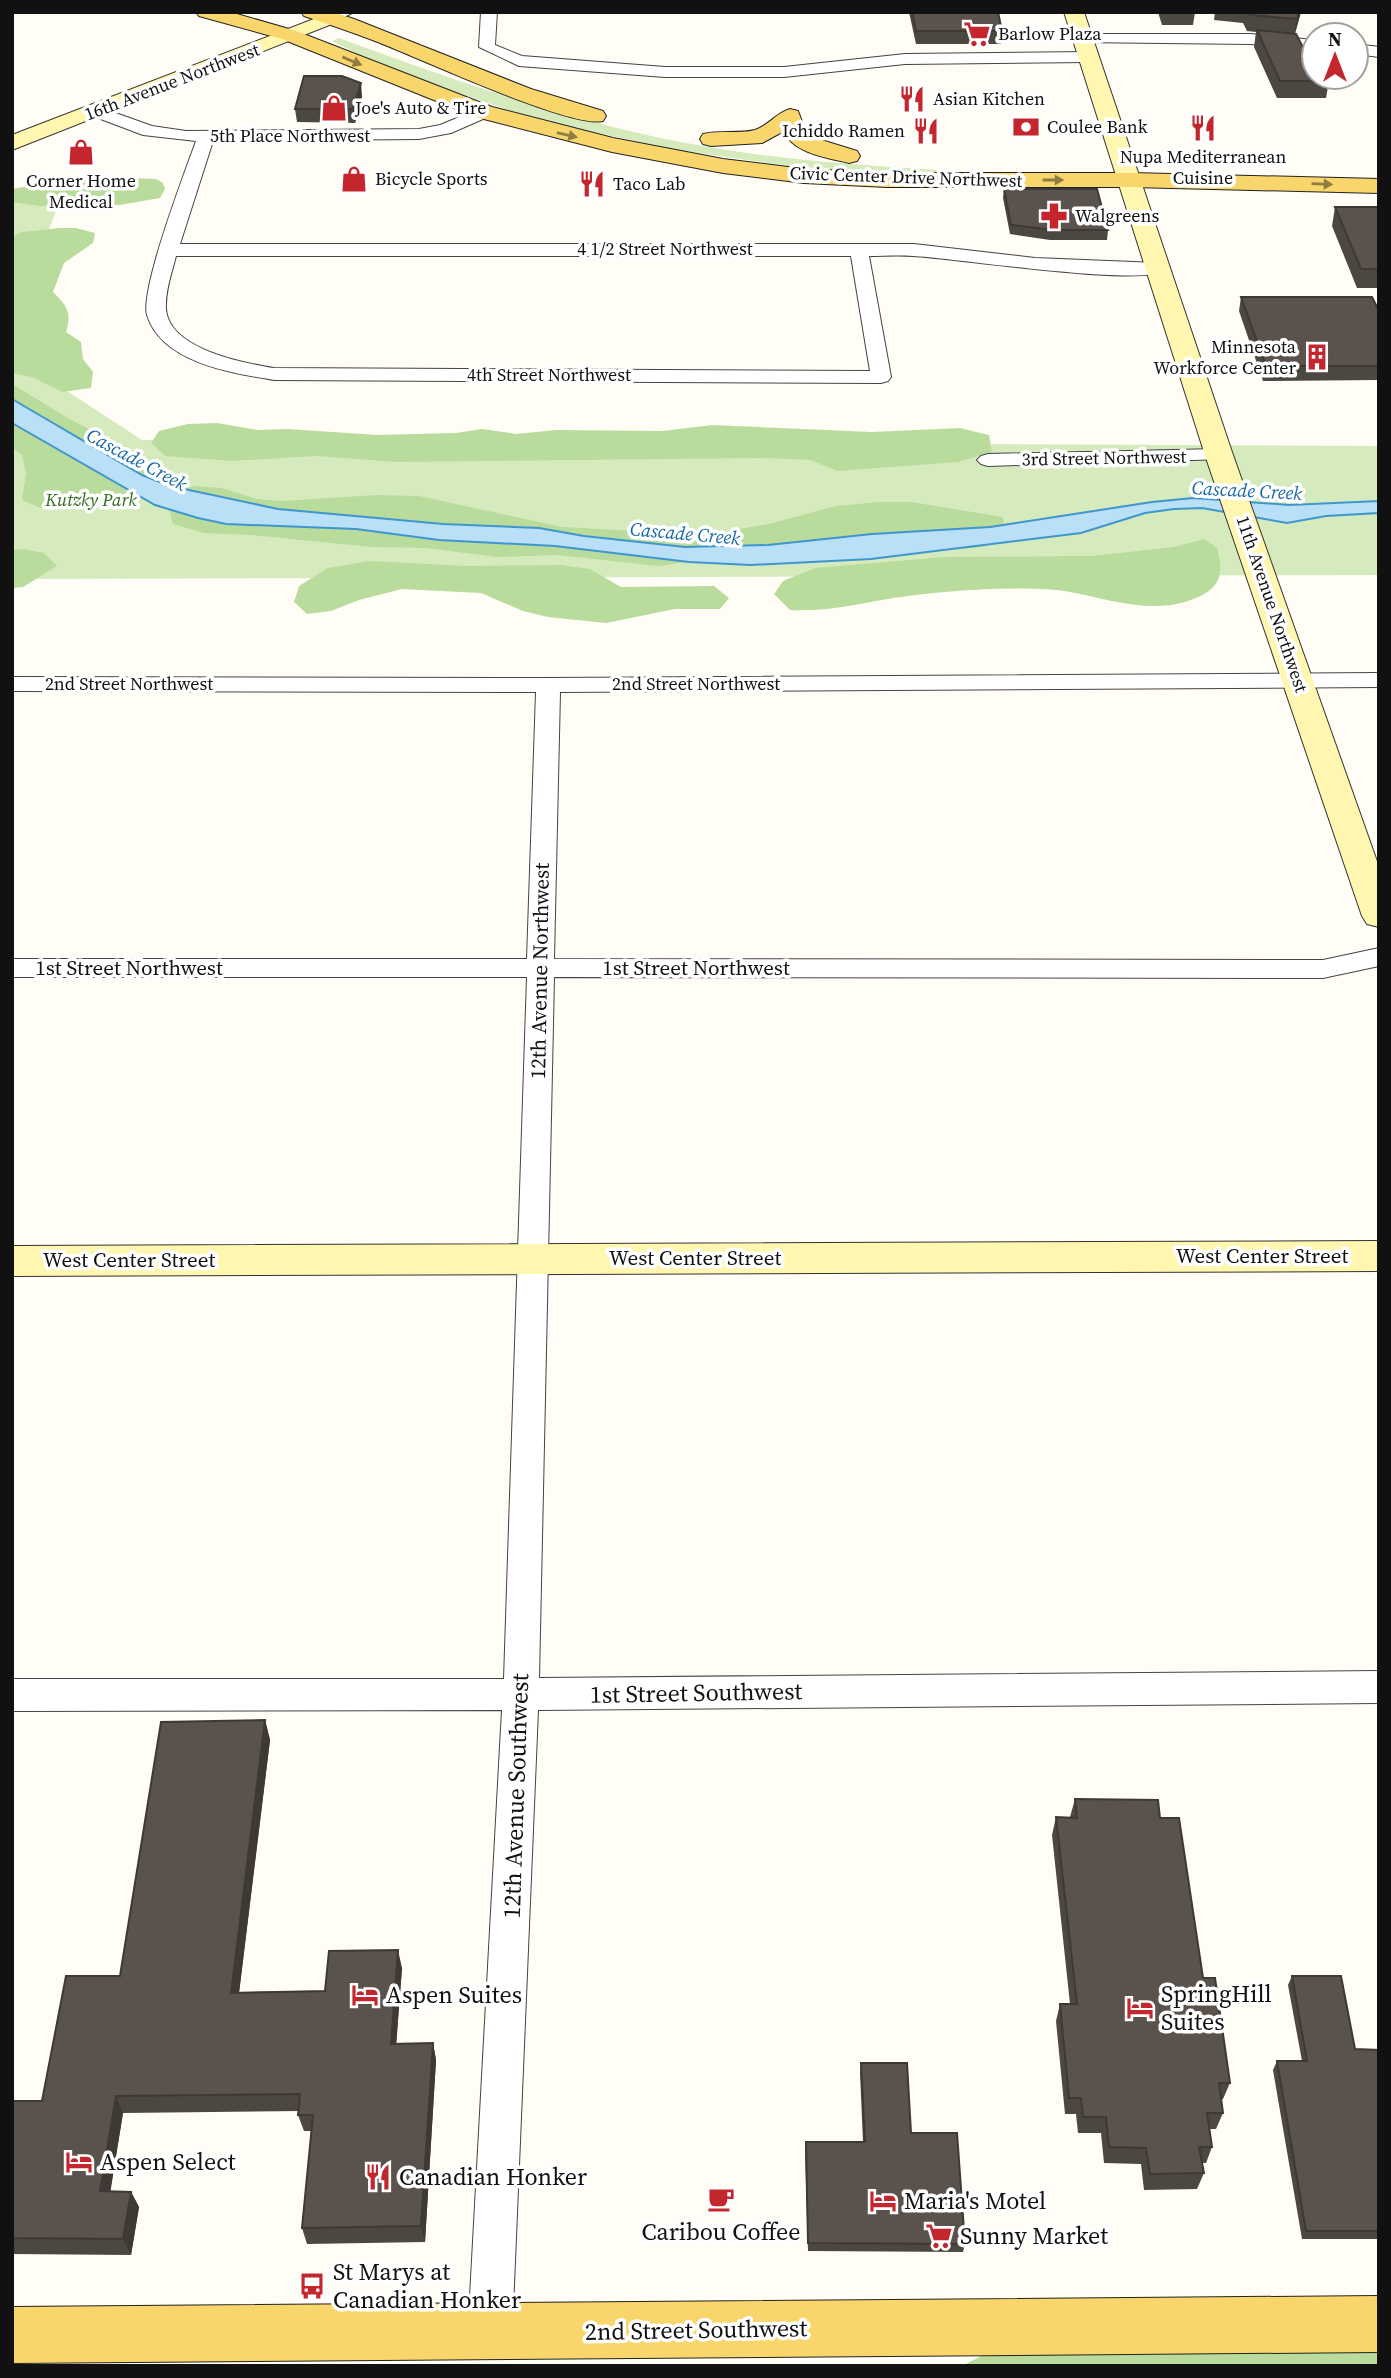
<svg xmlns="http://www.w3.org/2000/svg" width="1391" height="2378" font-family="'Source Serif 4',serif">
  <style>
    .green { fill: #d5ebbd }
    .forest { fill: #b9dc9c }
    .water { fill: #b9e0f7; stroke: #3f96cf; stroke-width: 2 }
    .lines { fill: none; stroke-linecap: round; stroke-linejoin: round }
    .street-casing { stroke: #444; stroke-width: 2 }
    .secondary-casing { stroke: #333; stroke-width: 2 }
    .primary-casing { stroke: #222; stroke-width: 2 }
    .street { fill: #fff; fill-rule: evenodd }
    .secondary { fill: #fff6b0; fill-rule: evenodd }
    .primary { fill: #f9d66b; fill-rule: evenodd }
    .wall { fill: #4d4742 }
    .shaded-wall { fill: #3f3936 }
    .building { fill: #5a524d; stroke: #3f3936; stroke-width: 2 }
    .oneway { fill: #917d42 }
    .labels { text-anchor: middle; stroke-width: 7; stroke-linejoin: round; paint-order: stroke }
    .far-poi-label { font-size: 18px; fill: #111; stroke: #fff; text-anchor: start }
    .far-street-label { font-size: 18px; fill: #111; stroke: #fff }
    .far-park-label { font-size: 18px; font-style: italic; fill: #2f6b1f; stroke: #fff }
    .far-water-label { font-size: 19px; font-style: italic; fill: #1768a6; stroke: #fff }
    .street-label { font-size: 21px; fill: #111; stroke: #fff }
    .near-street-label { font-size: 24px; fill: #111; stroke: #fff }
    .near-poi-label { font-size: 24px; fill: #111; stroke: #fff; text-anchor: start }
  </style>
  <rect width="100%" height="100%" fill="#fffdf5"/>
  <path class="green" d="M339,38C459,82 582,126 709,147C784,160 860,165 936,170L937,172H828L678,150L541,121L388,69L332,41Z
    M12,193H63L12,325Z
    M12,355L142,440L1379,446V575L12,579Z"/>
  <path class="forest" d="M89,176L156,179L163,183L165,189L160,198L120,205L39,206L12,202V189Z
    M59,228H76L95,233L93,243L64,263L53,292C67,306 72,312 66,332L81,342L83,359L93,372L91,388L62,392L32,377L12,373V237L22,232Z
    M12,384L68,418L152,463L160,474L121,498L82,499L45,510L22,500L26,473L22,455L12,448Z
    M217,423L257,430L288,429L377,435L456,433L482,429L516,434L556,430L662,431L713,425L872,432L960,428L989,435L992,452L958,462L837,471L811,460L759,458L396,462L316,456L231,461L165,456L151,443L159,431L188,424Z
    M195,486L222,488L257,499L281,501L376,495L419,496L562,527L636,531L721,532L769,524L836,506L879,502H911L1003,517L1005,537L984,547L959,549L761,551L658,566L557,555L497,557L426,548L371,547L252,535L203,533L173,524L168,504L175,492Z
    M1204,539L1217,548C1226,581 1216,592 1185,602C1147,613 1107,599 1070,592C1031,585 957,590 916,595C870,600 839,612 790,610L774,594L783,581L815,568L945,557L1092,556L1174,547Z
    M24,549L44,553L57,566L23,587L12,588V550Z
    M369,561L468,566L561,565L590,569L621,587L714,586L729,598L720,609H675L606,623L548,617L523,611L481,593L402,589L359,600L331,611L307,614L294,602L299,586L328,568Z
    M1133,2298L1379,2303V2366H962L999,2347Z"/>
  <path class="water" d="M12,399L142,475L170,486L278,509L443,524L539,528L584,536L685,547L768,545L872,534L990,527L1152,502L1193,498L1289,505L1379,501V513L1326,516L1287,523L1202,508L1174,509L1145,513L1081,533L871,559L751,565L689,562L555,546L439,540L356,529L226,524L198,518L155,505L12,423Z"/>
  <g class="lines">
    <g class="street-casing">
      <path id="street" d="M331,12H354L336,21H324L322,18Z
        M481,12H497L495,45L522,56L665,67H784L905,54L1089,52L1097,57L1089,62L905,64L784,77H665L519,66L479,47Z
        M1083,34H1251L1314,40V50L1251,44L1077,42L1075,39L1077,36Z
        M1356,44L1379,47V57L1356,54Z
        M96,106L152,126L186,131L419,129L440,125L484,107L492,112L490,116L451,133L419,139L213,141L180,244H914L1035,258L1158,263L1167,269C1151,289 948,257 913,256C898,255 884,256 869,256L891,377L888,381L881,383L274,380C232,373 162,363 147,315C140,289 185,172 196,141L143,135L90,115L88,111L90,107ZM176,256H851L870,371L274,368C243,363 169,349 166,309C165,291 172,272 176,256Z
        M1219,449L1226,451L1230,455L1226,459L988,466L981,464L977,460L981,456L988,454Z
        M1379,673V687L560,692L554,959L1323,960L1379,948V966L1323,978L554,977L539,1678L1379,1671V1703L538,1710L512,2333L505,2348L490,2355L475,2348L468,2333L502,1710L12,1711V1679H504L527,977H12V959H527L536,692L12,691V677L548,678Z"/>
    </g>
    <g class="secondary-casing">
      <path id="secondary" d="M332,12L340,18L337,22L12,150V135Z
        M1064,12H1084L1233,455L1379,867V927L1367,924L1362,916L1205,455Z
        M1379,1241V1271L12,1276V1246Z"/>
    </g>
    <g class="primary-casing">
      <path id="primary" d="M196,12H230L296,31L492,107L613,138L723,159L804,169L887,173H1131L1379,179V193L1131,187H887L804,183L723,173L612,152L476,117L282,39L199,16Z
        M301,12H333L354,19L531,89L603,111L606,116L603,121C571,129 415,56 375,41C352,32 328,24 304,16Z
        M790,109L798,111L806,132L815,138L857,151L860,156L857,161L849,163C828,158 792,153 784,131L762,143L711,146L703,144L700,139L703,134C720,130 739,134 755,130C768,126 776,113 790,109Z
        M1379,2296V2352L12,2363V2307Z"/>
    </g>
    <use href="#street" class="street"/>
    <use href="#secondary" class="secondary"/>
    <use href="#primary" class="primary"/>
  </g>
  <path class="wall" d="M909,12H998L1002,31L1001,44H916Z
    M1158,12H1195L1193,25H1162Z
    M1215,12H1301L1295,34L1308,57L1329,81L1326,98H1277L1254,47L1256,32L1247,31L1243,23L1214,20Z
    M362,96L355,123L297,122L295,109Z
    M1004,189L1108,230L1107,240H1050L1010,234L1003,198Z
    M1335,207H1379V288H1357L1332,226Z
    M1241,297L1379,311V380L1263,381L1239,311Z
    M265,1720L270,1740L239,1992L325,1991L402,1968L396,2044L433,2043L436,2060L425,2242L307,2244L302,2228L311,2131H304L298,2115L299,2111L123,2113L110,2191L131,2192L139,2207L131,2255L12,2254V2101H42L120,1976Z
    M1075,1799L1160,1818L1230,2083L1223,2099H1221L1223,2113L1216,2129H1209L1212,2147L1206,2163H1202L1204,2173L1197,2189L1144,2190L1141,2164L1104,2163L1101,2133H1078L1076,2114H1065L1056,2021L1060,2004H1070L1052,1835L1056,1817H1070Z
    M1292,1976L1355,2049L1379,2050V2239H1302L1273,2070L1277,2061H1302L1288,1985Z
    M861,2063L911,2133L965,2244L963,2252L808,2251L805,2151L806,2142H863L860,2072Z"/>
  <path class="shaded-wall" d="M1299,12H1301L1294,35L1297,19Z
    M361,83L362,96L355,123L353,109Z
    M265,1720L270,1740L237,2010L231,1993Z
    M398,1950L402,1968L395,2061L391,2044Z
    M433,2043L436,2060L425,2242L421,2226Z
    M116,2096L123,2113L108,2207L100,2191Z
    M131,2192L139,2207L131,2255L123,2239Z"/>
  <path class="building" d="M912,12H998L1002,31H916Z
    M1249,12H1299L1297,19L1250,15Z
    M1257,30L1296,34L1308,57H1314V77H1327L1329,81H1280Z
    M304,76H342L361,83L353,109H295Z
    M1004,189H1097L1108,230H1052L1011,225Z
    M1335,207H1379V269H1361Z
    M1241,297H1372L1379,311V366H1266Z
    M265,1720L231,1993L325,1991L329,1951L398,1950L391,2044L433,2043L421,2226L302,2228L313,2115H298L300,2094L116,2096L100,2191L131,2192L123,2239L12,2238V2101H42L66,1976H120L161,1722Z
    M1075,1799L1158,1800L1160,1818H1179L1203,1978H1215L1230,2083H1219L1223,2113H1207L1212,2147H1199L1204,2173L1150,2174L1146,2148L1109,2147L1106,2117H1083L1081,2098H1069L1060,2004H1077L1056,1817L1077,1818Z
    M1292,1976H1341L1355,2049L1379,2050V2231H1306L1277,2061H1307Z
    M861,2063H907L911,2133H957L965,2244L808,2243L806,2142H865Z"/>
  <defs><path id="oneway-solid" d="M-6-.8H1V-3.2L6.5 0L1 3.2V.8H-6Z" transform="scale(1.75)"/></defs>
  <g class="oneway">
    <use href="#oneway-solid" transform="translate(352 61) rotate(23)"/>
    <use href="#oneway-solid" transform="translate(567 135) rotate(13)"/>
    <use href="#oneway-solid" transform="translate(1053 180)"/>
    <use href="#oneway-solid" transform="translate(1322 184) rotate(2)"/>
  </g>
  <defs>
    <g id="supermarket-bare" transform="scale(2.1)"><path d="M-6-5.5h2.5l.6 2H6L4.5 2H-2.5L-4.4-4H-6ZM-1.5 3.2a1.3 1.3 0 1 0 .1 0ZM3 3.2a1.3 1.3 0 1 0 .1 0Z" fill="#c4262e" stroke="#fff" stroke-width="2.5" paint-order="stroke"/></g>
    <g id="restaurant-bare" transform="scale(2.1)"><path d="M-5-6h1v4h1v-4h1v4h1v-4h1v5L-1.5 .5V6h-2V.5L-5-1ZM5-6V6H3V1.5H1.5Q1.5-4 5-6Z" fill="#c4262e" stroke="#fff" stroke-width="2.5" paint-order="stroke"/></g>
    <g id="shop-bare" transform="scale(2.1)"><path d="M-5-2.5h2.3a2.7 3.5 0 0 1 5.4 0H5L5.5 6h-11ZM-1.5-2.5h3a1.5 2.3 0 0 0-3 0Z" fill="#c4262e" stroke="#fff" stroke-width="2.5" paint-order="stroke"/></g>
    <g id="bank-bare" transform="scale(2.1)"><path d="M-6-4H6V4H-6ZM0-2.3a2.3 2.3 0 1 0 0 4.6a2.3 2.3 0 1 0 0-4.6Z" fill="#c4262e" stroke="#fff" stroke-width="2.5" paint-order="stroke"/></g>
    <g id="pharmacy-bare" transform="scale(2.1)"><path d="M-2-6h4v4h4v4h-4v4h-4v-4h-4v-4h4Z" fill="#c4262e" stroke="#fff" stroke-width="2.5" paint-order="stroke"/></g>
    <g id="building-bare" transform="scale(2.1)"><path d="M-4-6H4V6H1V3H-1V6H-4ZM-2.5-4.3h1.7v1.8h-1.7ZM.8-4.3h1.7v1.8H.8ZM-2.5-1h1.7V.8h-1.7ZM.8-1h1.7V.8H.8Z" fill="#c4262e" stroke="#fff" stroke-width="2.5" paint-order="stroke"/></g>
    <g id="hotel-bare" transform="scale(2.1)"><path d="M-6-4.5h1.5V1H6V5H4.5V3h-9V5H-6ZM-4 0a1.8 1.8 0 1 1 3.6 0ZM.5 0V-2.5h3Q6-2.5 6 0Z" fill="#c4262e" stroke="#fff" stroke-width="2.5" paint-order="stroke"/></g>
    <g id="cafe-bare" transform="scale(2.1)"><path d="M-5.5-4.5H6V0H3Q3 3.5 0 3.5H-2.5Q-5.5 3.5-5.5 0ZM3-3.2v2h1.7v-2ZM-6 4.5H4V6H-6Z" fill="#c4262e" stroke="#fff" stroke-width="2.5" paint-order="stroke"/></g>
    <g id="bus-bare" transform="scale(2.1)"><path d="M-5-6H5V4H4V6H2V4H-2V6H-4V4H-5ZM-3.5-4V0h7V-4ZM-3.5 1.2v1.5H-2V1.2ZM2 1.2v1.5H3.5V1.2Z" fill="#c4262e" stroke="#fff" stroke-width="2.5" paint-order="stroke"/></g>
  </defs>
  <g fill-rule="evenodd">
    <use href="#supermarket-bare" x="977" y="34"/>
    <use href="#restaurant-bare" x="912" y="99"/>
    <use href="#shop-bare" x="334" y="108"/>
    <use href="#bank-bare" x="1026" y="127"/>
    <use href="#restaurant-bare" x="1203" y="128"/>
    <use href="#restaurant-bare" x="926" y="131"/>
    <use href="#shop-bare" x="81" y="152"/>
    <use href="#shop-bare" x="354" y="179"/>
    <use href="#restaurant-bare" x="592" y="184"/>
    <use href="#pharmacy-bare" x="1054" y="216"/>
    <use href="#building-bare" x="1317" y="357"/>
    <use href="#hotel-bare" x="365" y="1995"/>
    <use href="#hotel-bare" x="1140" y="2008"/>
    <use href="#hotel-bare" x="79" y="2162"/>
    <use href="#restaurant-bare" x="378" y="2177"/>
    <use href="#cafe-bare" x="721" y="2199"/>
    <use href="#hotel-bare" x="883" y="2201"/>
    <use href="#supermarket-bare" x="939" y="2236"/>
    <use href="#bus-bare" x="312" y="2286"/>
  </g>
  <g class="labels">
    <g class="far-poi-label">
      <text x="998" y="40">Barlow Plaza</text>
      <text x="933" y="105">Asian Kitchen</text>
      <text x="355" y="114">Joe's Auto &amp; Tire</text>
      <text x="1047" y="133">Coulee Bank</text>
      <text x="905" y="137" text-anchor="end">Ichiddo Ramen</text>
      <text x="1203" y="163" text-anchor="middle">Nupa Mediterranean<tspan x="1203" dy="21">Cuisine</tspan></text>
      <text x="375" y="185">Bicycle Sports</text>
      <text x="81" y="187" text-anchor="middle">Corner Home<tspan x="81" dy="21">Medical</tspan></text>
      <text x="613" y="190">Taco Lab</text>
      <text x="1075" y="222">Walgreens</text>
      <text x="1296" y="353" text-anchor="end">Minnesota<tspan x="1296" dy="21">Workforce Center</tspan></text>
    </g>
    <g class="far-street-label">
      <text transform="translate(172 82) rotate(-21)" y="6">16th Avenue Northwest</text>
      <text x="290" y="142">5th Place Northwest</text>
      <text transform="translate(906 177) rotate(2)" y="6">Civic Center Drive Northwest</text>
      <text x="665" y="255">4 1/2 Street Northwest</text>
      <text x="549" y="381">4th Street Northwest</text>
      <text transform="translate(1104 458) rotate(-1)" y="6">3rd Street Northwest</text>
      <text transform="translate(1272 604) rotate(71)" y="6">11th Avenue Northwest</text>
      <text x="129" y="690">2nd Street Northwest</text>
      <text x="696" y="690">2nd Street Northwest</text>
    </g>
    <g class="far-park-label">
      <text x="91" y="506">Kutzky Park</text>
    </g>
    <g class="far-water-label">
      <text transform="translate(137 459) rotate(28)" y="7">Cascade Creek</text>
      <text transform="translate(1247 490) rotate(3)" y="7">Cascade Creek</text>
      <text transform="translate(685 533) rotate(5)" y="7">Cascade Creek</text>
    </g>
    <g class="street-label">
      <text x="129" y="975">1st Street Northwest</text>
      <text x="696" y="975">1st Street Northwest</text>
      <text transform="translate(540 971) rotate(-89)" y="7">12th Avenue Northwest</text>
      <text x="1262" y="1263">West Center Street</text>
      <text x="695" y="1265">West Center Street</text>
      <text x="129" y="1267">West Center Street</text>
    </g>
    <g class="near-street-label">
      <text transform="translate(696 1693) rotate(-1)" y="8">1st Street Southwest</text>
      <text transform="translate(516 1796) rotate(-88)" y="8">12th Avenue Southwest</text>
      <text transform="translate(696 2330) rotate(-1)" y="8">2nd Street Southwest</text>
    </g>
    <g class="near-poi-label">
      <text x="1161" y="2002">SpringHill<tspan x="1161" dy="28">Suites</tspan></text>
      <text x="386" y="2003">Aspen Suites</text>
      <text x="100" y="2170">Aspen Select</text>
      <text x="399" y="2185">Canadian Honker</text>
      <text x="904" y="2209">Maria's Motel</text>
      <text x="721" y="2240" text-anchor="middle">Caribou Coffee</text>
      <text x="960" y="2244">Sunny Market</text>
      <text x="333" y="2280">St Marys at<tspan x="333" dy="28">Canadian Honker</tspan></text>
    </g>
  </g>
  <rect width="1391" height="2378" fill="none" stroke="#111111" stroke-width="28"/>
  <g transform="translate(1335 56)"><circle r="33" fill="#ffffff" stroke="#a0a0a0" stroke-width="2"/>
  <path d="M0-5L12 26L0 18L-12 26Z" fill="#c4262e"/>
  <text y="-10" font-size="19" font-weight="bold" text-anchor="middle" fill="#111111">N</text>
  </g>
</svg>
